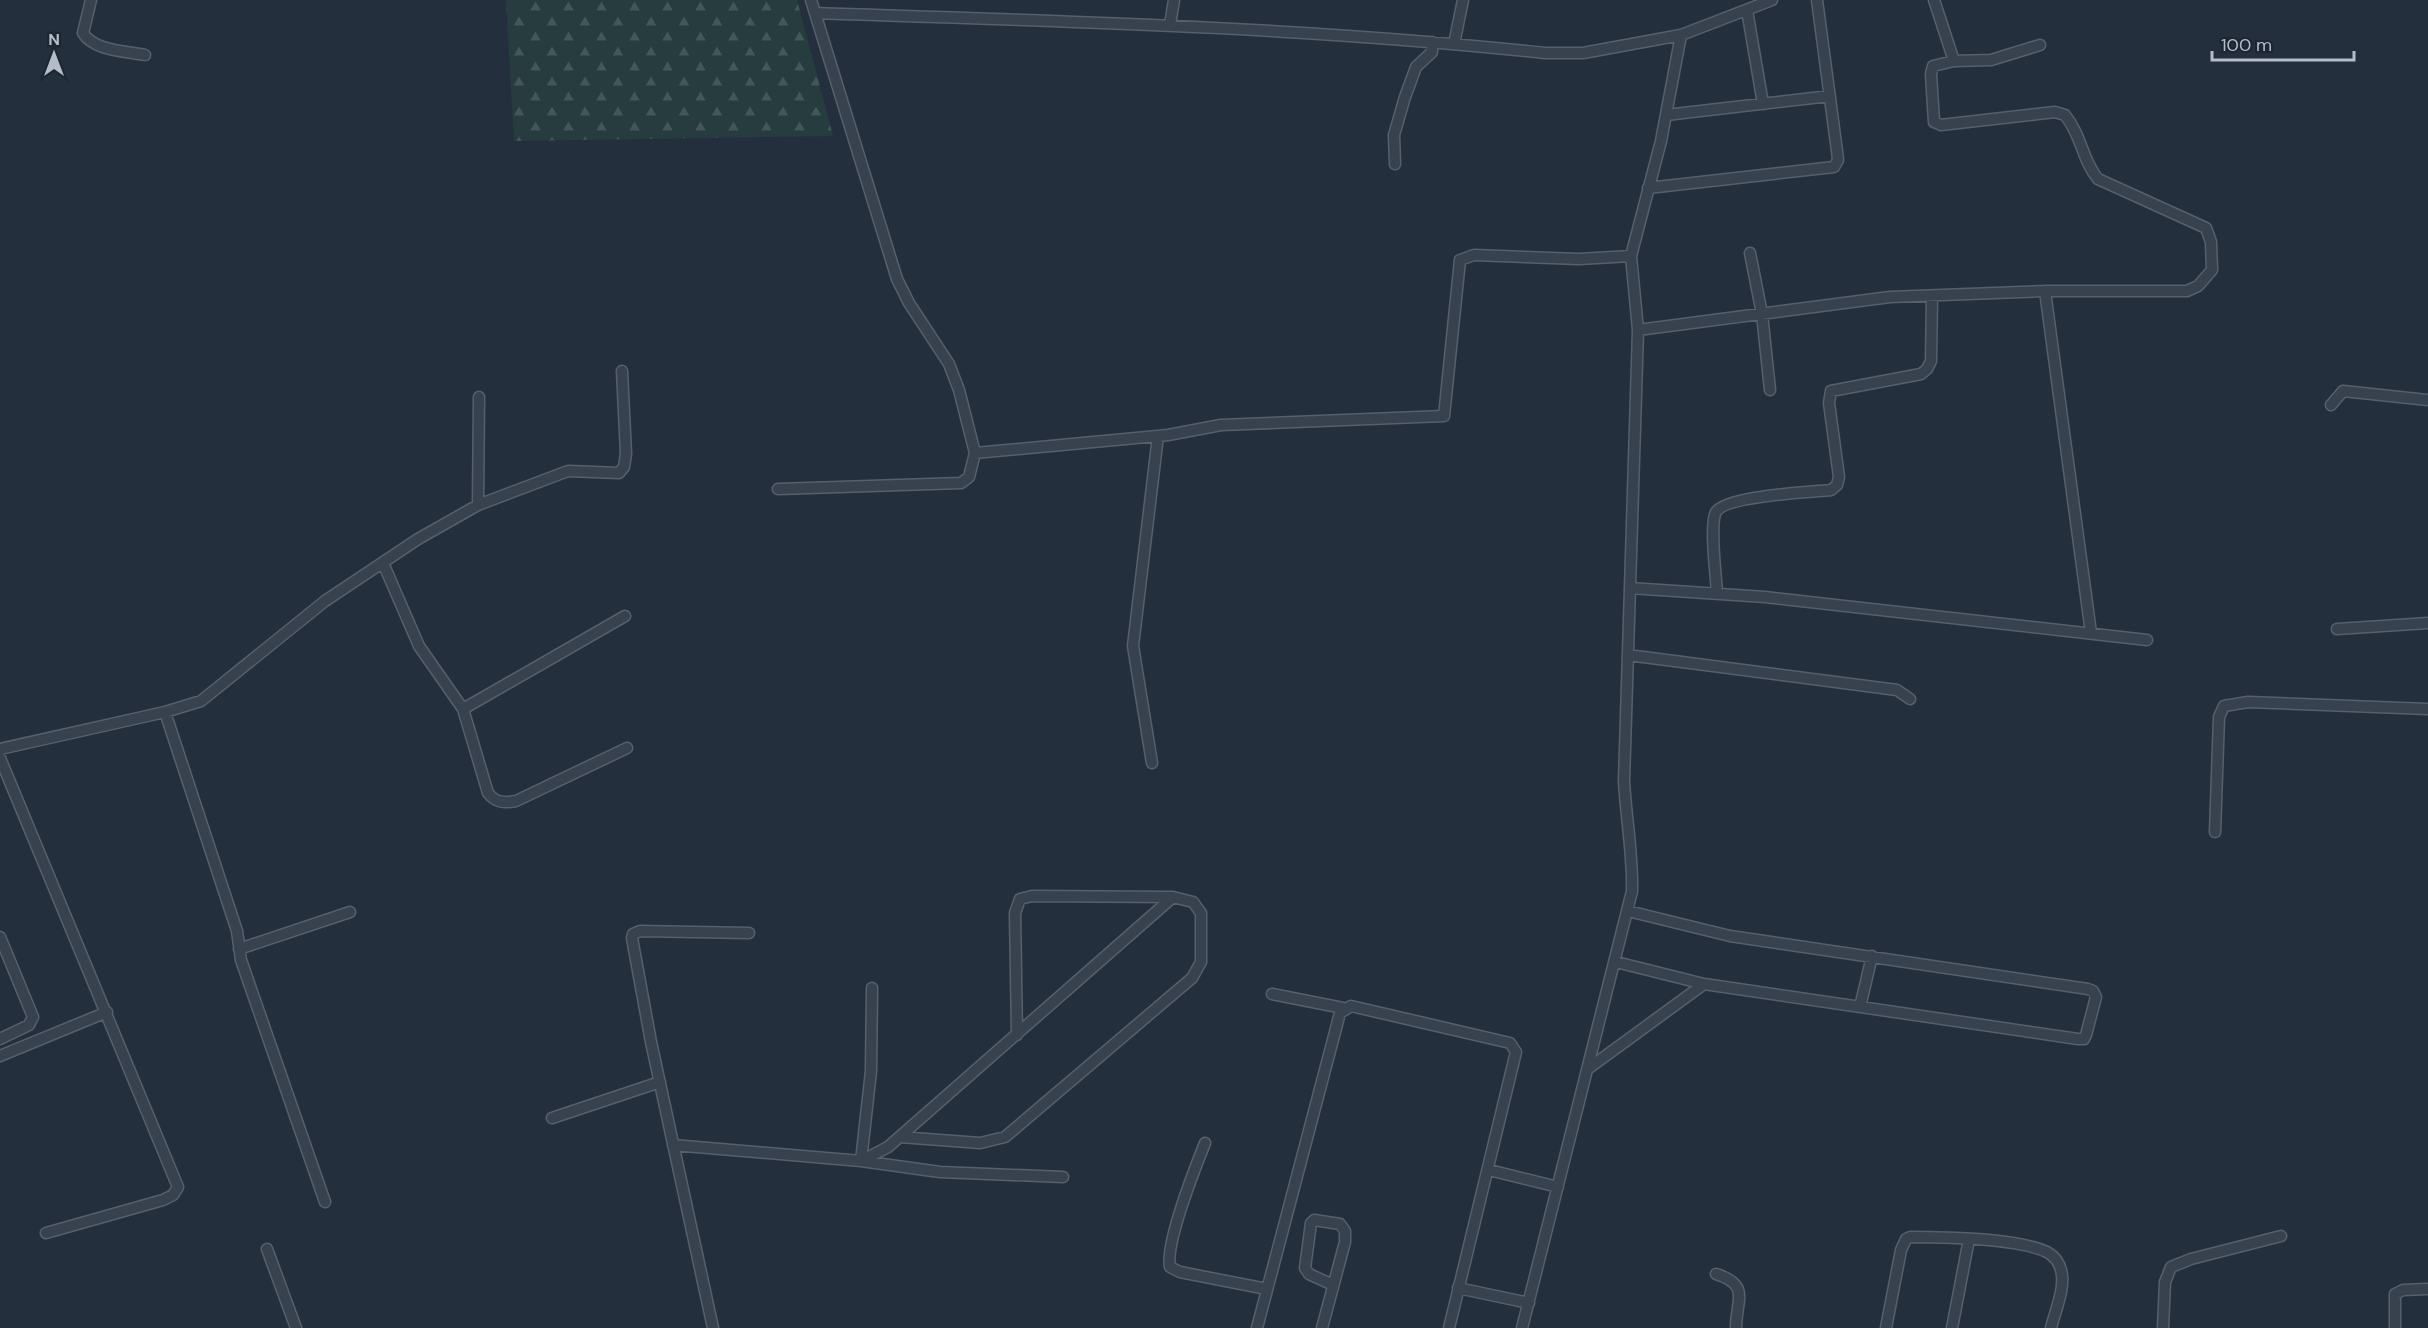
<svg xmlns="http://www.w3.org/2000/svg" width="2428" height="1328" font-family="'DM Sans',sans-serif">
  <style>
    .forest { fill: url(#forest-firs) }
    .lines { fill: none; stroke-linecap: round; stroke-linejoin: round }
    .minor-casing { stroke: #565f6c; stroke-width: 13 }
    .minor { stroke: #38414e; stroke-width: 10 }
  </style>
  <defs>
    <pattern id="forest-firs" width="22" height="20" patternUnits="userSpaceOnUse" patternTransform="scale(1.5)"><rect width="22" height="20" fill="#263c3f"/><path d="M5 1l3.5 6h-7zM16 11l3.5 6h-7z" fill="#435659"/></pattern>
  </defs>
  <rect width="100%" height="100%" fill="#242f3e"/>
  <path class="forest" d="M506,0H797L833,136L514,141Z"/>
  <g class="lines">
    <g class="minor-casing">
      <path id="minor" d="M91,0L83,33C94,51 125,51 145,55
        M1934,0L1954,61L1991,60L2040,45
        M1747,10L1763,104
        M815,13C1059,21 1303,27 1545,53H1583L1681,35L1772,0
        M1170,25L1174,0
        M1454,44L1463,0
        M1666,115L1830,96
        M1395,164L1394,135L1405,97L1416,67L1432,52V42
        M1648,188L1834,167L1838,160L1837,151L1817,0
        M1750,253L1762,314L1770,390
        M2045,291L2091,633
        M1638,330L1890,297L2045,291H2187L2198,286L2212,270L2211,242L2206,228L2098,179C2082,160 2082,136 2065,115L2055,112L1941,125L1934,122L1931,74L1933,66L1954,61
        M2331,405L2343,391L2428,400
        M975,453L1168,435L1221,425L1444,416L1460,260L1474,255L1579,259L1631,256L1661,141L1681,35
        M778,489L961,483L969,477L975,453L959,390L949,364L909,303L897,279L811,0
        M478,505L479,397
        M383,563L419,646L463,709L488,793C496,803 504,803 516,801L627,748
        M1630,588L1765,597L2147,640
        M1717,594C1716,574 1710,531 1715,514C1720,496 1812,492 1831,490L1837,485L1839,477L1829,403L1831,391L1921,374L1927,369L1931,361L1932,296
        M2337,629L2428,623
        M1628,655L1897,690L1910,699
        M463,709L625,616
        M165,712L237,931L241,960L325,1202
        M0,749L165,712L201,701L325,601L418,539L478,505L568,471L619,473L624,467L626,454L622,371
        M0,758L178,1187L173,1195L163,1200L46,1233
        M1152,763L1133,646L1158,436
        M2215,832L2219,717L2224,706L2248,702L2428,709
        M0,937L33,1017L29,1025L0,1039
        M239,949L350,912
        M1616,962L1704,984L2078,1039H2084L2086,1035L2096,997L2093,991L2088,989L1730,936L1628,911
        M1272,994L1343,1008
        M1860,1007L1872,956
        M0,1056L107,1012
        M1589,1068L1704,984
        M552,1118L660,1082
        M900,1137L980,1143L1005,1137L1192,978L1201,962V913L1193,902L1173,897L1032,896L1020,899L1015,913L1017,1035
        M1205,1143C1195,1168 1165,1243 1170,1267L1180,1272L1267,1289
        M673,1145L861,1161L871,1071L872,988
        M1489,1170L1558,1187
        M1063,1177L940,1172L861,1161L888,1147L1173,897
        M267,1249L296,1328
        M1716,1274C1751,1285 1736,1300 1736,1328
        M1458,1288L1529,1303
        M713,1328L651,1042L632,938L633,934L640,931L749,933
        M1257,1328L1340,1013L1351,1006L1510,1043L1516,1052L1449,1328
        M1322,1328L1345,1242V1231L1340,1224L1314,1220L1311,1223L1305,1268L1309,1274L1333,1285
        M1522,1328L1632,891C1633,854 1626,818 1624,781L1638,330L1631,256
        M1886,1328L1901,1250L1906,1239L1910,1237C1944,1237 2017,1238 2047,1252C2054,1256 2059,1262 2061,1270C2066,1287 2055,1311 2051,1328
        M1952,1328L1969,1239
        M2163,1328L2165,1282L2171,1267L2191,1259L2281,1236
        M2395,1328V1294L2403,1290L2428,1289"/>
    </g>
    <use href="#minor" class="minor"/>
  </g>
  <g transform="translate(54 54)" stroke="#1d2633" stroke-width="4.5" paint-order="stroke">
  <path d="M0-4.5L10 22L0 15L-10 22Z" fill="#b4bcc9"/>
  <text y="-9" font-size="16" font-weight="bold" text-anchor="middle" fill="#b4bcc9">N</text>
  </g>
  <path d="M2212 51v9h142v-9" fill="none" stroke="#b4bcc9" stroke-width="3"/>
  <text x="2221" y="51" font-size="18" fill="#b4bcc9" stroke="#1d2633" stroke-width="4.5" paint-order="stroke">100 m</text>
</svg>
